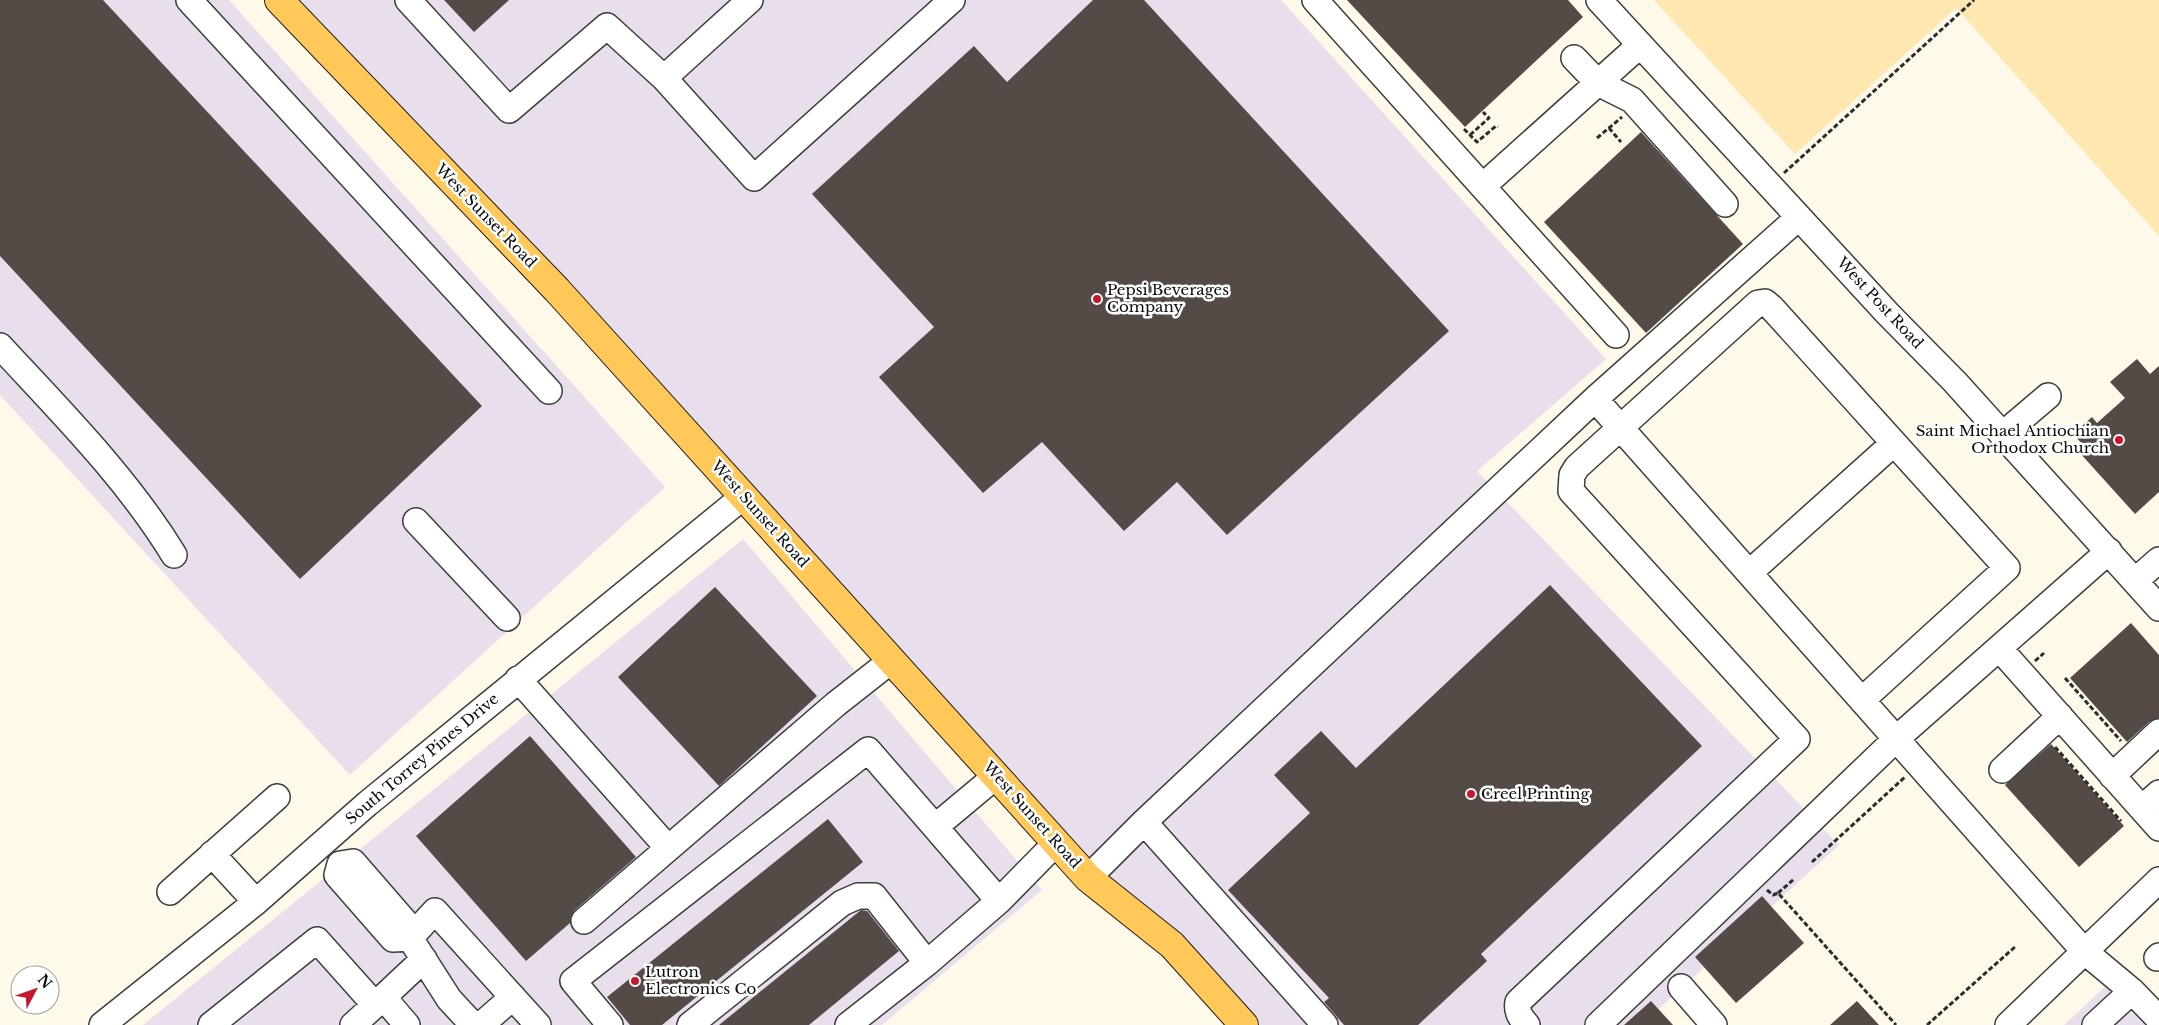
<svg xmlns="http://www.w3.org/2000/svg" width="2159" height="1025" font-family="'Libre Baskerville',serif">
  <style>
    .industrial { fill: #e9deeb }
    .sand { fill: #ffe7b1 }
    .building { fill: #544b46 }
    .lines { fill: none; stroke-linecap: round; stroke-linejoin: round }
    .minor-casing { stroke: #3e3e3e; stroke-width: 28 }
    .major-casing { stroke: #1c1c1c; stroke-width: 30 }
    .path { stroke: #2d2d2d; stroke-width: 3; stroke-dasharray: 5 2.5; stroke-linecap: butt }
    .minor { stroke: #fff; stroke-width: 25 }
    .major { stroke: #ffc859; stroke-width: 28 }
    .poi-dot { fill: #c6182f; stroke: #fff; stroke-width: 2 }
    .labels { text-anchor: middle; stroke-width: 5; stroke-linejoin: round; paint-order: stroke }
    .street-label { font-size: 15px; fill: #0b0b0b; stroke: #fff }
    .poi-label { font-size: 15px; fill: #0b0b0b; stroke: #fff; text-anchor: start }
  </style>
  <rect width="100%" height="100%" fill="#fff9e9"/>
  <path class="industrial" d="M0,0H229L665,487L350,775L0,395Z
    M279,0H1281L1606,359L1477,471L1839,845L1641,1025H1244L1088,878Z
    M743,539L1042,890L882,1025H143Z
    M2108,984L2154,1025H2064Z"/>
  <path class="sand" d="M1654,0H2159V236L1956,8L1795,154Z"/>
  <path class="building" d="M0,0H103L482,406L300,579L0,256Z
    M444,0H509L474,32Z
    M1093,0H1144L1449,331L1227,535L1177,482L1124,531L1042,442L983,493L879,377L934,327L812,194L974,46L1007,82Z
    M1347,0H1568L1583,17L1465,127Z
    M1641,132L1743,244L1646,333L1544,222Z
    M2137,359L2150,374L2159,366V492L2135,514L2079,452L2085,447L2073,434L2092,417L2097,423L2125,398L2110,382Z
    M1550,585L1702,746L1481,954L1487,961L1418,1025H1344L1324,1002L1329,998L1228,890L1310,813L1274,775L1321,731L1356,768Z
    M715,587L817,696L719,786L618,677Z
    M2131,623L2159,655V718L2149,722L2127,742L2070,678Z
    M530,736L636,857L575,910L571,916L570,923L526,961L416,836Z
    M2051,744L2124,826L2079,867L2005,785Z
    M828,819L863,862L662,1025H630L607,997Z
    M1762,896L1804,943L1736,1003L1695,957Z
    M861,910L867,911L899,951L809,1025H719Z
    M1651,1001L1673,1025H1624Z
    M1857,1001L1879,1025H1830Z"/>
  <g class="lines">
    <g class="minor-casing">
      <path id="minor" d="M189,0L549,391
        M408,0L509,110L607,26L664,78L750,0
        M1315,0L1616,335
        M1599,0L1888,314L1955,382L2159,608
        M1574,58L1598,83L1632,100L1725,204
        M664,78L754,178L952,0
        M1483,186L1640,45
        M0,346C61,412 127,478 174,555
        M1595,399L2084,951L2132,991L2159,1019
        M2002,435L2048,396
        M416,521L507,618
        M1749,573L1894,443
        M2135,581L2159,560
        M1999,648L2159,828
        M518,679L668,848
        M2002,770L2060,716
        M2112,776L2159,732
        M2142,808L2159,793
        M1144,822L1325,1025
        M935,827L999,901
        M212,854L256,902
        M353,862L406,923L410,938L393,939L337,875L340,864Z
        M1088,878L1144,822L1595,399L1799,217
        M170,892L277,797
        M584,921L836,704L892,660
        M2157,958L2159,956
        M1681,987L1714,1025
        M383,997L407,1025
        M102,1025L256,902L367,804L744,496
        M211,1025L317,940L375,1005L424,959
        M353,1025L375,1005
        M473,1025L449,999L410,938L435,911L538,1025
        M481,1025L513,997
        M610,1025L573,981L868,750L935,827L996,776
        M690,1025L842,903L858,896H874L927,963
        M848,1025L927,963L999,901L1056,843
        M1527,1025C1521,1018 1516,1012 1518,1002L1797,739L1571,491L1572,475L1577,467L1758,303L1765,302L1771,307L2007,568L1862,700
        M1598,1025L1896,739L2109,551
        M2008,1025L2159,880
        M2095,1025L2132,991"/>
    </g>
    <g class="major-casing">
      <path id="major" d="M279,0L557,290L1088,878L1172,945L1244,1025"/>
    </g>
    <path class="path" d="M1609,128L1621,142
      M1464,129L1477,142L1496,126L1498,127
      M1470,135L1489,118L1483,112
      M1597,138L1622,117
      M1784,173L1974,0
      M2035,661L2044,653
      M2065,678L2121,741
      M2055,747L2121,821
      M1812,862L1905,777
      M1767,890L1773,895L1778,893L1896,1025
      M1778,893L1794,879
      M1927,1025L2016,946"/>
    <use href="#minor" class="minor"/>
    <use href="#major" class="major"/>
  </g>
  <g class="poi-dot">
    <circle cx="1097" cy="299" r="5"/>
    <circle cx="2119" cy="440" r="5"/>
    <circle cx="1471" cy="794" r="5"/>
    <circle cx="635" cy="981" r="5"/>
  </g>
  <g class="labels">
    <g class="street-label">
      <text transform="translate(486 216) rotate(46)" y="5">West Sunset Road</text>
      <text transform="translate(1880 303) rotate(47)" y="5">West Post Road</text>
      <text transform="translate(760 514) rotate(48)" y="5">West Sunset Road</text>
      <text transform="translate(422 759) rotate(-40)" y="5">South Torrey Pines Drive</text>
      <text transform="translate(1032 815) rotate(48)" y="5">West Sunset Road</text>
    </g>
    <g class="poi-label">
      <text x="1107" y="295">Pepsi Beverages<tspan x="1107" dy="17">Company</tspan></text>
      <text x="2109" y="436" text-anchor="end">Saint Michael Antiochian<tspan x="2109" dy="17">Orthodox Church</tspan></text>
      <text x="1481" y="799">Creel Printing</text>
      <text x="645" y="977">Lutron<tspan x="645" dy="17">Electronics Co</tspan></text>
    </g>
  </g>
  <g transform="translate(35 990) rotate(49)"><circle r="24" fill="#ffffff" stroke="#9d9d9d"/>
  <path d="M0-4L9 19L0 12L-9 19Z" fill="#c6182f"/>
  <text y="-8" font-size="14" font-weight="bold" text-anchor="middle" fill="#0b0b0b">N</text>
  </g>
</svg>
